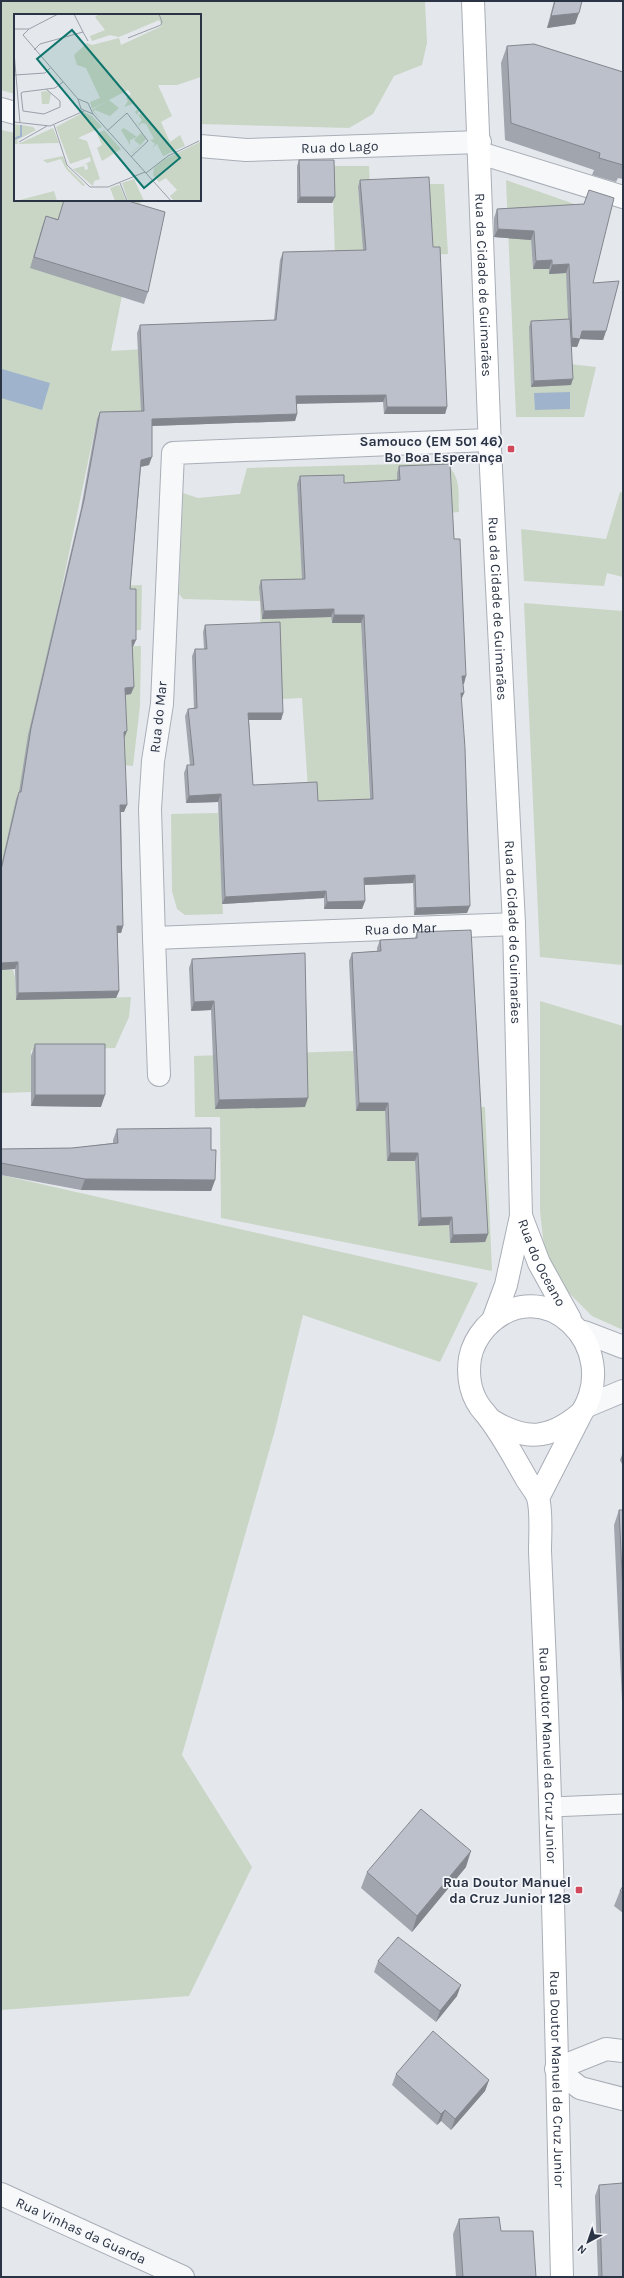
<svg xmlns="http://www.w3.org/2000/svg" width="624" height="2278" font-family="Karla,sans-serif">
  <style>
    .green { fill: #c9d6c5 }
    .water { fill: #9fb4cc }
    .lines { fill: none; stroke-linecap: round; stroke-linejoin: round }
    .service-casing { stroke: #a9aeb7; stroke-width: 21 }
    .minor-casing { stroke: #a9aeb7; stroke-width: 24 }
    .secondary-casing { stroke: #a9aeb7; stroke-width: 24 }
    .service { stroke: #f7f8fa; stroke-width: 19 }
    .minor { stroke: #f7f8fa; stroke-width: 22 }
    .secondary { stroke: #fff; stroke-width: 22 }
    .wall { fill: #a1a5ae }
    .shaded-wall { fill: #83868d }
    .building { fill: #bbc0ca; stroke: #83868d }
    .poi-dot { fill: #d1495b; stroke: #f4f6f9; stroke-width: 1.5 }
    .labels { text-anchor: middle; stroke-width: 3.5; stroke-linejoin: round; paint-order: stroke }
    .street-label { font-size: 14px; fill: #2b3445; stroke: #f4f6f9 }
    .poi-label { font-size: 14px; font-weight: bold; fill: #2b3445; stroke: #f4f6f9; text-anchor: end }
    .inset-river { fill: none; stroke: #9fb4cc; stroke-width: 2 }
    .inset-road { fill: none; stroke: #9a9fa9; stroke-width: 1 }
    .view { fill: #0f766e; fill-opacity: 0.15; stroke: #0f766e; stroke-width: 2 }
    .inset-edge { fill: none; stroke: #2b3445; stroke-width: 2 }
  </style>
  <rect width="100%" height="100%" fill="#e4e7ec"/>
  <path class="green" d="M1,1H425L427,43L422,65L394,76L373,114L349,128L200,124V15H15V94L1,90Z
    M1,130L15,133V200H141L111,351L180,347L141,426L97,419L49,649L141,646L140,706L133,766L122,765L1,871Z
    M332,166H369L370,186L358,187L362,237L427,184H444L448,254L335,258Z
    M506,180L583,207L531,240L533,269H549L566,273L570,315V364L596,367L584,417H516Z
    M444,463C462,475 458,492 459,512L449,513L355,482L297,484L301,557L331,617L332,623H361L370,806L315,809L308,790L302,698L262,700L260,601L183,599L179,594L183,493L198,498L240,494L247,468Z
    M620,492L623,493V577L607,573L604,586L524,581L521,529L606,539Z
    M142,585L141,630L128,631L89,587Z
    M524,603L623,611V965L540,957Z
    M218,813L223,914L185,915L177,909L172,891L171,814Z
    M1,970H13L15,977L16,1000L131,997L129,1017L115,1048L31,1050V1092L1,1093Z
    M540,1001L623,1026V1330L592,1316L560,1284L545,1256L540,1211Z
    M353,1051L356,1111H385L388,1161H415L418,1226L449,1225L450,1243L478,1107H485L492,1271L221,1218L220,1117H195L194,1056Z
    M1,1175L478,1283L440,1362L303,1315L275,1430L182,1755L252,1867L189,1996L1,2010Z"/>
  <path class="water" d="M2,369L50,383L42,410L1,398Z
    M570,392V409L535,410L534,393Z"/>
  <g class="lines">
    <g class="service-casing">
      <path id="service" d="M551,1807L623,1804"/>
    </g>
    <g class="minor-casing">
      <g id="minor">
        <path d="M1,109L15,113"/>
        <path id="s1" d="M200,146L246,150L480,142"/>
        <path d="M480,153L623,197"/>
        <path id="s2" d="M489,440L173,453L162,704L153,761L150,809L154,938L514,924"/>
        <path d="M154,938L159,1075"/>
        <path d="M584,1332L623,1347"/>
        <path d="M587,1406L623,1391"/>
        <path d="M623,2051L606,2049L556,2069L580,2088L623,2099"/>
        <path id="s3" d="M1,2194L183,2277"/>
      </g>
    </g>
    <g class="secondary-casing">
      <g id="secondary">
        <path id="s4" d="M473,1L490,449L514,924L521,1216L506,1285L493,1320"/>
        <path id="s5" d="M521,1216L539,1263L570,1319"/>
        <path d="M491,1420C525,1441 549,1440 580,1414"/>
        <path id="s6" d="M538,1498L581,1414C624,1347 543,1268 486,1327C478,1336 472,1347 470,1358C467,1378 471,1398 485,1413C501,1432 513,1456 526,1478C529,1484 536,1491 538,1498C542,1511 540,1536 540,1551C542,1596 544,1642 546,1687C554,1883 557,2080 562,2277"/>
      </g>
    </g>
    <use href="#service" class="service"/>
    <use href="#minor" class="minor"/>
    <use href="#secondary" class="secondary"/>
  </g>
  <path class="wall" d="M554,1H582L575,24L547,28Z
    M507,46L623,72V179L618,178L616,182L592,175L594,170L505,140L501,63Z
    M299,160L335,197L332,203H297V166Z
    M360,180L433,247L447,407L445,414H384L383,402L296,403L297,414L295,421L152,426L149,465L141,467L130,589L133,647H132L131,694L126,695L124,739V812H121L123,926L121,933H117L119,991L116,998L16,1000L15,969L1,970V866L16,799L19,792L28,735L81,508L97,419L100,412L141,411L137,333L140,325L274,320L280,260L283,252L363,250L358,187Z
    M589,190L593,283L606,331L603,340L580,339L577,347H571V385L531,387L529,327L531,321L568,319L566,273L549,274V269H533L531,240L494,237V218L497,209L584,204Z
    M64,200H125L148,292L144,304L30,268L42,227L46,216L58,219Z
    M399,466L454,539L464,684H463L464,693L461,700L467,913L414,915L413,883L364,885L365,901L362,909H324V898L222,904L218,802L186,803L184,773L187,765H190L185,716L188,709H194L192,656L195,649H204L203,632L205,625L283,713L281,720H249L253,785L318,801L370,799L361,623H332L331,617L262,619L259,587L261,580L302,579L297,484L300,476L344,483L397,481V473Z
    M417,932L488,1234L485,1242L450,1243L449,1225L418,1226L415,1161H387L385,1111H356L349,961L352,953L377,951V948L380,940L415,938Z
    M192,959L305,1107L215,1109L211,1010L191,1011L189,968Z
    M35,1044L101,1107L31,1106V1056Z
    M117,1129L211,1150L215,1180L211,1191L81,1190L1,1175V1149L72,1148L113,1143V1140Z
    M623,1452V1466L620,1460Z
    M619,1510H623V1723L614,1525Z
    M466,1867L412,1932L361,1888L367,1872Z
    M623,1886V1913L614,1906L620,1891Z
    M378,1961L457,1996L436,2022L374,1972Z
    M396,2074L489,2080L485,2091L451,2130L441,2121L437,2125L392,2085Z
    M599,2185L623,2277H598L595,2196Z
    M459,2219L501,2231L536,2277H456L453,2234Z"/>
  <path class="shaded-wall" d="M579,13L575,24L547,28L551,16Z
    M300,197H335L332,203H297Z
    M498,229L534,231L531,240L494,237Z
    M552,260L549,269H533L536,261Z
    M569,264L566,273L549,274L552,265Z
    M582,331H606L603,340L580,339L577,347L569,346L572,338Z
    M573,379L571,385L531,387L534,381Z
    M386,395L383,402L293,404L296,396Z
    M387,407H447L445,414H384Z
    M297,414L295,421L150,426L152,419Z
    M152,457L149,465L139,467L141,460Z
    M334,609L331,617L262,619L264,611Z
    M334,615H364L361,623H332Z
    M132,640H136L133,647H129Z
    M462,676H466L464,684H460Z
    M134,687L131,694L123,695L125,688Z
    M461,693H464L461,700Z
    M248,713H283L281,720H245Z
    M127,731L124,739V732Z
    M221,794L218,802L186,803L189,796Z
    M120,805H127L124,812H118Z
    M415,875L413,883L362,885L364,878Z
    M326,891L324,898L222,904L225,897Z
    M365,901L362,909H324L327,902Z
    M470,906L467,913L414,915L416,908Z
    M117,926H123L121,933H115Z
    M18,962L15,969L1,970V963Z
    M119,991L116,998L16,1000L18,993Z
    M214,1001L211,1010L191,1011L194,1002Z
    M35,1095H105L101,1107L31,1106Z
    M308,1098L305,1107L215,1109L219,1100Z
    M359,1103H388L385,1111H356Z
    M390,1153H418L415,1161H387Z
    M85,1179L215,1180L211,1191L81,1190Z
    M452,1217L449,1225L418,1226L421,1218Z
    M488,1234L485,1242L450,1243L453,1235Z
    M471,1851L466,1867L412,1932L417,1916Z
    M461,1985L457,1996L436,2022L440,2011Z
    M489,2080L485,2091L451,2130L455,2119Z
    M445,2110L441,2121L437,2125L441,2114Z"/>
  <path class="building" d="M555,1H582L579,13L551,16Z
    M534,44L623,72V165L599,158L600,153L511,123L507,46Z
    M299,160H334L335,197H300Z
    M429,177L433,247H440L447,407H387L386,395L296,396L297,414L152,419V457L141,460L130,589H136V640H132L134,687L125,688L127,731L124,732L127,805H120L123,926H117L119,991L18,993V962L1,963V870L19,792H21L31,728L84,500L100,412L144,411L140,325L276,320L283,252L366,250L360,180Z
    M589,190L614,198L593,283L619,281L606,331H582L580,339L572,338L569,264L552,265V260L536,261L534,231L498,229L497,209L584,204Z
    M64,200H125L165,212L148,292L34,257L46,216L58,220Z
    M570,319L573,379L534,381L531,321Z
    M450,464L454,539H460L466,676H462L464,693H461L465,748L470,906L416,908L415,875L364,878L365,901L327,902L326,891L225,897L221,794L189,796L187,765H194L188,709L197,708L195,649H207L205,625L280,622L283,713H248L253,785L317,782L318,801L373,799L364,615H334V609L264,611L261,580L305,579L300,476L344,475V483L400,480L399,466Z
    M471,930L488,1234L453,1235L452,1217L421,1218L418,1153H390L388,1103H359L352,953L381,951L380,940L417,938V932Z
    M305,953L308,1098L219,1100L214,1001L194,1002L192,959Z
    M35,1044H105V1095H35Z
    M211,1128V1150H216L215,1180L85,1179L1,1163V1149L72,1148L118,1143L117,1129Z
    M619,1510H623V1594Z
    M421,1809L471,1851L417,1916L367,1872Z
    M623,1886V1893L620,1891Z
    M398,1937L461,1985L440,2011L378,1961Z
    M433,2031L489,2080L455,2119L445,2110L441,2114L396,2074Z
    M623,2183V2277H602L599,2185Z
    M499,2217L501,2231H533L536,2277H463L459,2219Z"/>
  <g class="poi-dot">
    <rect x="507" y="445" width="8" height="8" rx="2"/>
    <rect x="575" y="1886" width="8" height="8" rx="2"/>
  </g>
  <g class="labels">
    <g class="street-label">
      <text dy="5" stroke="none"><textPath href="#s1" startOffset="140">Rua do Lago</textPath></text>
      <text dy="5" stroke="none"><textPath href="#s4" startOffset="284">Rua da Cidade de Guimarães</textPath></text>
      <text dy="5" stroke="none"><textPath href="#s4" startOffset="608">Rua da Cidade de Guimarães</textPath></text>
      <text transform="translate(158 717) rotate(-84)" y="5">Rua do Mar</text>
      <text dy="5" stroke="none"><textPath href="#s2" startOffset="1049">Rua do Mar</textPath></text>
      <text dy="5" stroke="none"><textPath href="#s4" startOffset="932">Rua da Cidade de Guimarães</textPath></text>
      <text dy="5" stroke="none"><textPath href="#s5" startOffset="51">Rua do Oceano</textPath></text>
      <text dy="5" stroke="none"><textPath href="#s6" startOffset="741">Rua Doutor Manuel da Cruz Junior</textPath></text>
      <text dy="5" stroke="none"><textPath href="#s6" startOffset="1065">Rua Doutor Manuel da Cruz Junior</textPath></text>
      <text dy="5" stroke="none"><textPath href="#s3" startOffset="88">Rua Vinhas da Guarda</textPath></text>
    </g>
    <g class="poi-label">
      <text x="503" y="446">Samouco (EM 501 46)<tspan x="503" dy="16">Bº Boa Esperança</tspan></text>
      <text x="571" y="1887">Rua Doutor Manuel<tspan x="571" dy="16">da Cruz Junior 128</tspan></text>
    </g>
  </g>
  <g transform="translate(14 14)">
    <rect width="187" height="187" fill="#e4e7ec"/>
    <path d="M85,0H187V63L163,71H144L158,102L147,108L156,128L166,121L171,132L149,142L143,130L138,134L141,130L136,126L140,125L132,110L128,109L125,111L127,115L122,107L125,110L128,106L124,101L127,100L125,97L123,101L121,98L124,95L121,89L110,93L114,87L112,84L117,80L114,76L95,86L105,94L96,102L81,96L80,97L86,105L78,96L93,87L78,95L76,88L86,84L72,54L63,51L60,41L73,29L78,31L105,24L107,31L148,12L145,6L105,23L96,21L78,27L76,22L91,16L81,3ZM32,77L37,79L35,90H28L27,78ZM70,98L78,102L88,113L64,124L73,127L86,165L80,167L79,172L59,155L70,152L71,156L74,155L73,150L69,151L77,147L76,143L56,150L42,113ZM0,110L6,111V121L2,125L8,123V111L19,113L22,116L3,126L4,130L39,114L45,129L0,130ZM110,114L123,123L127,119L132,125L119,139L116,137L118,139L126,131L120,126L123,123L116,126V131L107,116ZM90,116L107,135L88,147L83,134L88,131L83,120ZM186,128L187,187H160L156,182L163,176L152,164L145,168L139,161L140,154L151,145ZM49,142L54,154L71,171L69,172L52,155L47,145L33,149L29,146ZM120,165L130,187H114L108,169ZM104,171L106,172L112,187H101L96,174ZM40,177L43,187H2Z" fill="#c9d6c5"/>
    <path class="inset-river" d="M0,125L7,122V111"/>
    <path class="inset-road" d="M60,0L69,18M0,15H15M9,21L64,85L74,89L79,100L157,187M9,21L15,15L44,0M114,24L147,11L148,8L145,0M20,36L26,30L69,18L74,27M0,38L6,109M1,61L31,59L36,54M32,75L46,87V93L30,100L9,97L7,79L9,78L41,74L49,68M64,85L67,95L79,100M0,108L36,112L70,97M40,111L53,151L76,173H94L131,158M93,117L113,99L134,127L117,143M5,128L33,112M132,159L154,142L185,127M106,169L113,187"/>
    <path class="view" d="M58,16L166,144L130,174L23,45Z"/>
    <rect width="187" height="187" class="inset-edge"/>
  </g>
  <rect width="624" height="2278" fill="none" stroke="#2b3445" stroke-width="4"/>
  <g transform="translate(588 2242) rotate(220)" stroke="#f4f6f9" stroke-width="3" paint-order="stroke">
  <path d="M0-3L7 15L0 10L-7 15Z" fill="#2b3445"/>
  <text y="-6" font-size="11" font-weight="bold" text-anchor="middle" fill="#2b3445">N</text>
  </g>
</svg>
